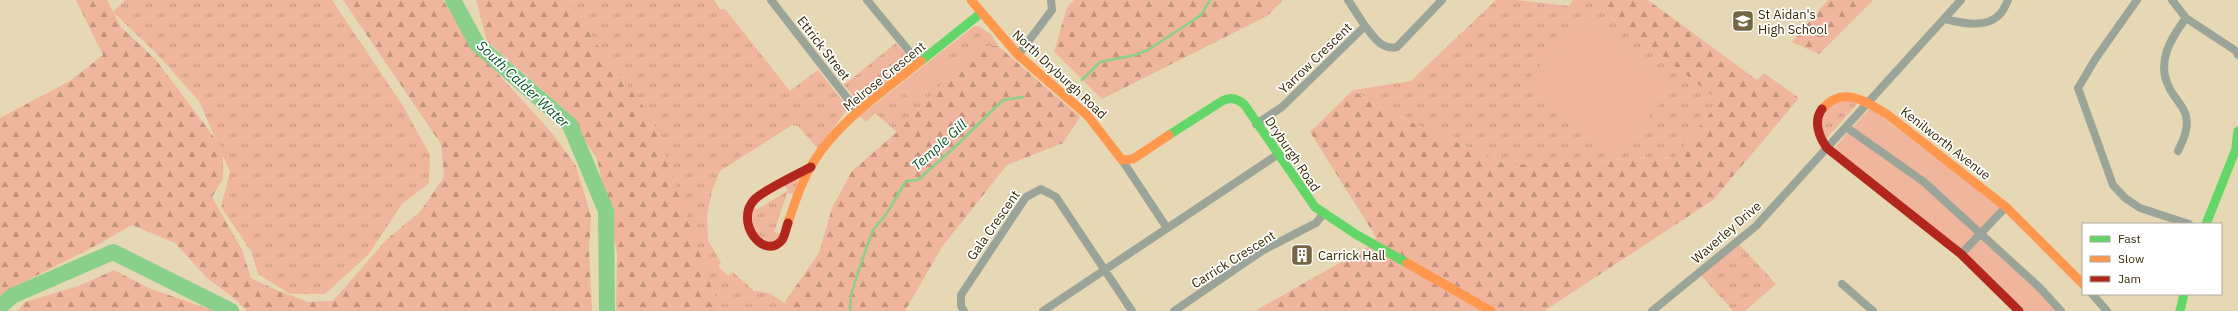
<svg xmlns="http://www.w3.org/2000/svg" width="2238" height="311" font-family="'IBM Plex Sans',sans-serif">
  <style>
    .grass { fill: url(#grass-tufts) }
    .forest { fill: url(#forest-firs) }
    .park { fill: #efb59d }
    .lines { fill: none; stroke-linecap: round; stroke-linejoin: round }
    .stream { stroke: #8ad08c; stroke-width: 2.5 }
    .river { stroke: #8ad08c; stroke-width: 16 }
    .street { stroke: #9ba499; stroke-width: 8 }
    .fast { stroke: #63d668; stroke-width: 9 }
    .slow { stroke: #ff974d; stroke-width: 9 }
    .jam { stroke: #b3261e; stroke-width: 9 }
    .labels { text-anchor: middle; stroke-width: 3.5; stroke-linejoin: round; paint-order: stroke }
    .poi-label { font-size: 13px; fill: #362904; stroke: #fff; text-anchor: start }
    .street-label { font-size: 13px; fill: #362904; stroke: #fff }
    .water-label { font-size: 14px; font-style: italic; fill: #055623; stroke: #fff }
  </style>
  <defs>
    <pattern id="grass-tufts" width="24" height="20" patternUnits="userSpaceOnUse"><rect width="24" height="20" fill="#efb59d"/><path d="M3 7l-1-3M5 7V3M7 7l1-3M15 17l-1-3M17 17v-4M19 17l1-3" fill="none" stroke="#c2937e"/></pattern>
    <pattern id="forest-firs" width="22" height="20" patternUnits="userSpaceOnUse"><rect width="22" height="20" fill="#efb59d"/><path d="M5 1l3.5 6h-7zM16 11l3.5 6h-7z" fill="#c2937e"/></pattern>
  </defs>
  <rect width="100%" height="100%" fill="#e6d8b4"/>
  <path class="grass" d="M125,0H332L403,106L430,155L429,183L402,204L368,255L325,294H290L258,274L251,251L221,207L230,172L199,101L157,54L113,12Z
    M571,0H714L720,9H725L790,91L818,70L846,105V111L818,149L798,126L792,125L720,171L712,191L707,215L708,240L721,263L718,266L728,276L733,272L754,291L769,293L784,303L785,311H720L711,285L601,51Z
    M1496,0H1516L1569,6L1573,0H1588L1720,101L1675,157L1508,165L1384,110L1354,90L1411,81Z
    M978,26L992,35L998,46H981L973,50L897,132L875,113L866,122L860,116L973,27Z
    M896,43C903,51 910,56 906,67L866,99L860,101L855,98L844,85Z
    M1850,100L1857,104L1827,138L1823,132L1821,117L1829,105Z
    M798,179L794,194L787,193L774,232L781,234L772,244L753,231L752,204L756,210L788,191L784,185Z
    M1737,242L1776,284L1745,311H1733L1699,273Z"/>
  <path class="forest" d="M76,0H107L121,27L156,60L223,149V179L212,197L242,250L251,278L274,289L308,302L333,301L387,239L420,212L444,177L441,144L343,0H443L470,43L552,133L576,166L591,216L589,251L592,311H247L234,298L207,278L175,243L132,225L99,244L10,289L0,296V118L70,81L103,55Z
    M476,0H571L601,51L653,119L720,311H616L617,253L597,159L564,109L487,41Z
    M1074,0H1283L1267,16L1102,99L1054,52L1067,7Z
    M1588,0H1648L1757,80L1764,73L1799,98L1713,200L1544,311H1255L1373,244L1376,237L1310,132L1353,90L1384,110L1508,165L1675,157L1720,101Z
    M1828,0H1873L1819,54L1792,42Z
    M981,46H998L1080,117L1063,143L1007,165L942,247L905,311H785L784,303L819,253L832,208L852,171L897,132L973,50Z
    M114,270L149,288L214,311H17L25,302L81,285Z"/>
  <path class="park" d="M1581,15L1671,90L1617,156L1527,81Z
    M942,61L949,70L910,100L902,91Z
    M1870,108L2001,207L1980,229L1853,127Z
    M1848,132L1922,184L1976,233L1961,250L1833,150Z
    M1980,238L2037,289L2058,311H2025L1966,253Z"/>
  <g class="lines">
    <path class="stream" d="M1082,80L1100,62L1135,55L1148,50L1201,15L1210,0
      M850,311L851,296L859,269L873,230L887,213L906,181L918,180L957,145L1003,100L1023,97"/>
    <path class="river" d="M453,0L477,44L570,125L606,211L607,311
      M0,307L12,296L113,252L231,311"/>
    <path class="street" d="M771,0L858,112
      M867,0L919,63
      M2137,0L2096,58L2078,88L2113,185L2125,198L2140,208L2189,224
      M2172,0L2186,18L2236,51L2238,55
      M1945,19C1961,23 1987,29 2000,14C2004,10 2006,4 2008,0
      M1365,26C1374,37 1381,50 1397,47L1442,0
      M1018,55L1052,10L1051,0
      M1256,124L1282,107L1365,26L1348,0
      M1846,127L1924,182L2039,287L2061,311
      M2178,151C2183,140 2189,129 2186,116C2184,106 2173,97 2169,87C2156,62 2171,38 2186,18
      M1122,160L1167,228
      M1961,254L2006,207
      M1842,284L1873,311
      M2092,294L2107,311
      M964,311L961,306V295L1026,197L1041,189L1056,197L1132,311
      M1043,311L1277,155
      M1174,311L1262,251L1316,223L1324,213
      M1652,311L1756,226L1961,0"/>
    <path class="fast" d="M921,61L981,13
      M1169,135L1222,101C1230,97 1236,98 1244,104L1315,207L1357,235L1407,263
      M2236,147L2238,131
      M2206,224L2238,144
      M2180,311L2184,294"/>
    <path class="slow" d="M971,0L1018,55L1088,116L1122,160L1133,159L1169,135
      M1822,109C1843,85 1865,101 1888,115L2006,207L2083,284
      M788,223C795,202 802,180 814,161C840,120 884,91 921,61
      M1407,263L1491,311"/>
    <path class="jam" d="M1822,109C1813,121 1819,137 1827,148L1961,254L2019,311
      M788,223C786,228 785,236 782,240C764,262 733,221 755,199C764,190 798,174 811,167"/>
  </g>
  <defs>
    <g id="school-square" transform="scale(1.15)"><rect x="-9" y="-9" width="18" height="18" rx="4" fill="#746642" stroke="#fff"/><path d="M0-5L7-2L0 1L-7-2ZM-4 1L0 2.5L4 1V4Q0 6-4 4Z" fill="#fff"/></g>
    <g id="building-square" transform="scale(1.15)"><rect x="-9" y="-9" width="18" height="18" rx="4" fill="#746642" stroke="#fff"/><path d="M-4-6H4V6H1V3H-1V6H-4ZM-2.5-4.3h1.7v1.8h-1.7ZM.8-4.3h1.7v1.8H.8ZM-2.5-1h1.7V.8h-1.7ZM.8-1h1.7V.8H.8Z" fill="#fff"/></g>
  </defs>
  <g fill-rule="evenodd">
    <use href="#school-square" x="1743" y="21"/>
    <use href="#building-square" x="1302" y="255"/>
  </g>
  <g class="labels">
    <g class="poi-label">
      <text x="1758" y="19">St Aidan's<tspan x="1758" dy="15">High School</tspan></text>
      <text x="1318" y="260">Carrick Hall</text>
    </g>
    <g class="street-label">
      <text transform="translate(824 48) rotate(52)" y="5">Ettrick Street</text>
      <text transform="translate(1315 58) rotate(-44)" y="5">Yarrow Crescent</text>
      <text transform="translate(1060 74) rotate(43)" y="5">North Dryburgh Road</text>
      <text transform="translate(884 76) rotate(-39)" y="5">Melrose Crescent</text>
      <text transform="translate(1946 143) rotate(38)" y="5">Kenilworth Avenue</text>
      <text transform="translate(1293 154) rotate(56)" y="5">Dryburgh Road</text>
      <text transform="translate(993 225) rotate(-55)" y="5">Gala Crescent</text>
      <text transform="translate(1726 232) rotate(-41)" y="5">Waverley Drive</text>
      <text transform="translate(1233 259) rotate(-32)" y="5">Carrick Crescent</text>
    </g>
    <g class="water-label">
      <text transform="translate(523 84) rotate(43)" y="5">South Calder Water</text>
      <text transform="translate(939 145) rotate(-42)" y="5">Temple Gill</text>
    </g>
  </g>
  <rect x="2082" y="223" width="140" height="72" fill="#ffffff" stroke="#afa99b"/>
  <rect x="2090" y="236" width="20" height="6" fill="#63d668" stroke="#afa99b"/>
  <text x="2118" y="243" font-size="12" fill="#362904">Fast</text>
  <rect x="2090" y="256" width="20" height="6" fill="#ff974d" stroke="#afa99b"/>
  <text x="2118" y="263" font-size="12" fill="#362904">Slow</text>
  <rect x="2090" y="276" width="20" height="6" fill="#b3261e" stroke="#afa99b"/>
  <text x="2118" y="283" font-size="12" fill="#362904">Jam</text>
</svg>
